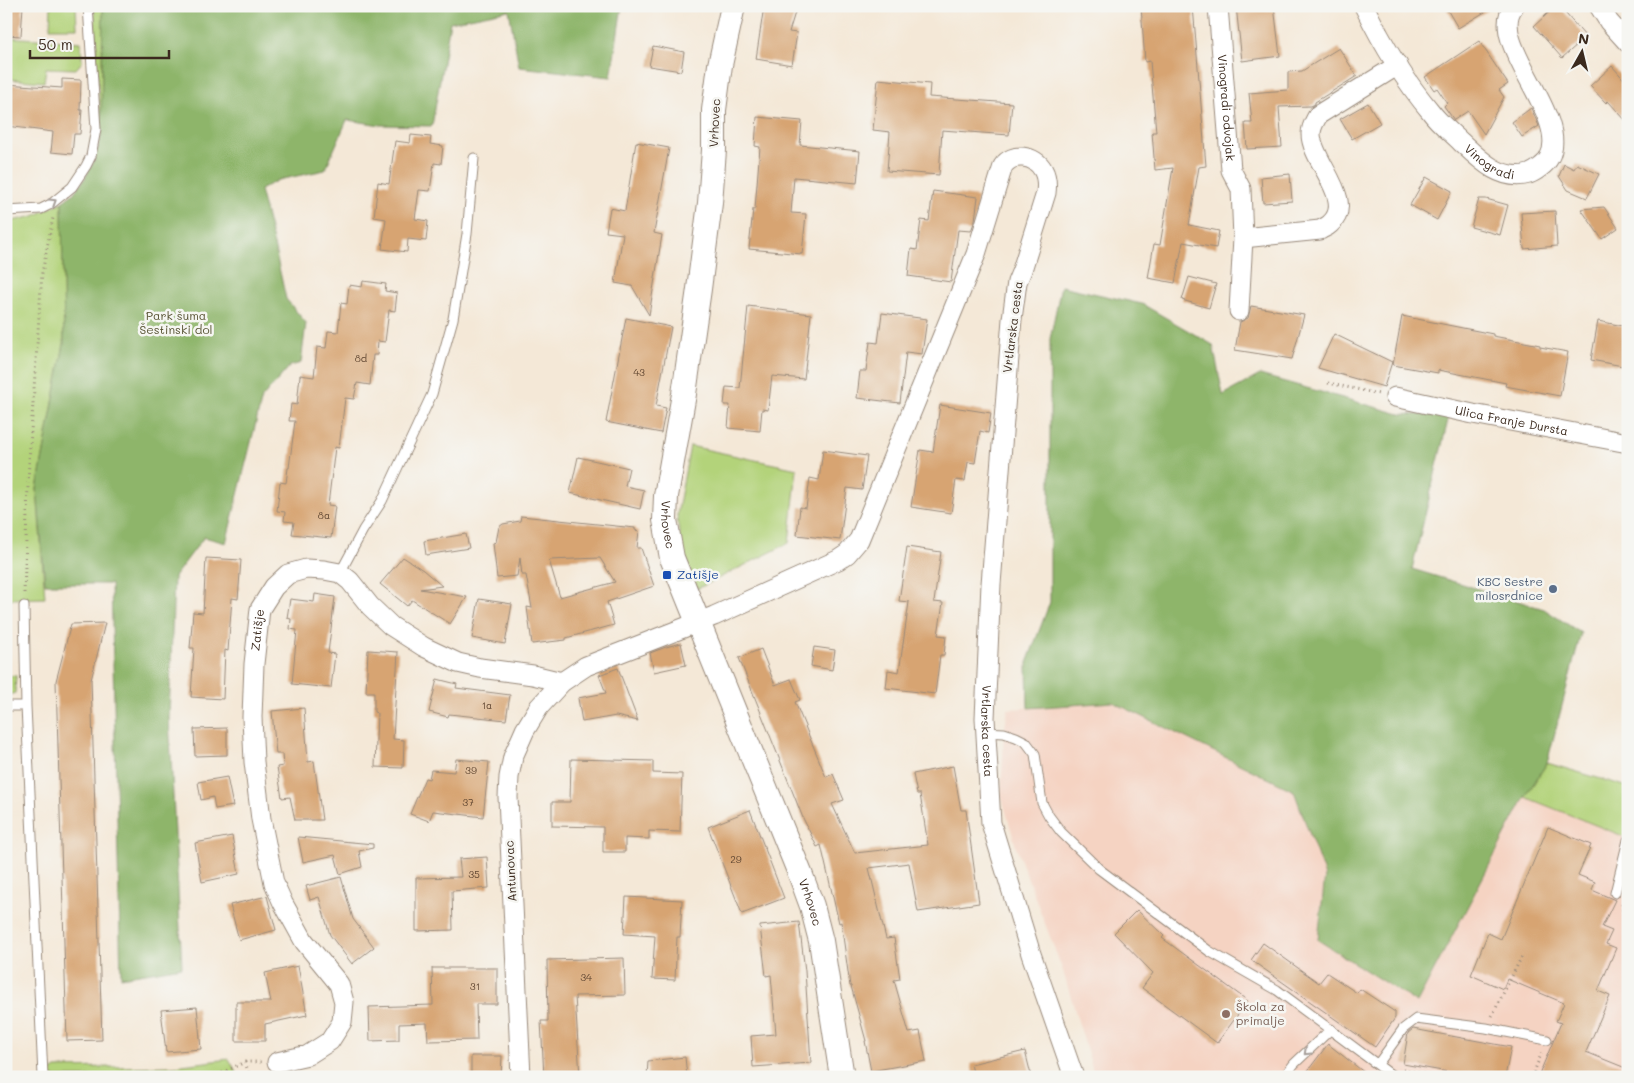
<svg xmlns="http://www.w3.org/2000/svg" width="1634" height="1083" font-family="Mali,sans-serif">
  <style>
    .built { fill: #f5d3c2 }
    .green { fill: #b3d37a; stroke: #777e4c }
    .forest { fill: #8eb56a; stroke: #647044 }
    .building { fill: #d7a472; fill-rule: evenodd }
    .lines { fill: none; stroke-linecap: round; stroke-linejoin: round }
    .service-casing { stroke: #98897a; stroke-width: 11 }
    .minor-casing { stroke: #98897a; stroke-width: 21 }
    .tertiary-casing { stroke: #98897a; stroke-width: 26 }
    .path { stroke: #98897a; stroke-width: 3; stroke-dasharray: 1 4; stroke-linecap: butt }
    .service { stroke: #fff; stroke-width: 9 }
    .minor { stroke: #fff; stroke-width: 19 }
    .tertiary { stroke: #fff; stroke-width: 24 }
    .oneway { stroke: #a79f9a }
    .transit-dot { fill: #1a4fb4; stroke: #f6f6f2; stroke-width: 2 }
    .service-dot { fill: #5c6f8a; stroke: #f6f6f2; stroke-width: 2 }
    .education-dot { fill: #8d6e63; stroke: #f6f6f2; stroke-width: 2 }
    .labels { text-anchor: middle; stroke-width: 5; stroke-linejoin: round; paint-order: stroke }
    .number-label { font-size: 10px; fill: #624833 }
    .street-label { font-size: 12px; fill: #3b2a1e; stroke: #f6f6f2 }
    .park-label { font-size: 12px; fill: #595435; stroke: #f6f6f2 }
    .transit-label { font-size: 12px; fill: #164399; stroke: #f6f6f2; text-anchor: start }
    .service-label { font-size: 12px; fill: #4e5e75; stroke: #f6f6f2; text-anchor: end }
    .education-label { font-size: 12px; fill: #785e54; stroke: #f6f6f2; text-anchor: start }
  </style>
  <rect width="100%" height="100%" fill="#f6f6f2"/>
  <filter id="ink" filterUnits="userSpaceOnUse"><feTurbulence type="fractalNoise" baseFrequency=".02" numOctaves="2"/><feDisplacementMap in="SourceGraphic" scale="10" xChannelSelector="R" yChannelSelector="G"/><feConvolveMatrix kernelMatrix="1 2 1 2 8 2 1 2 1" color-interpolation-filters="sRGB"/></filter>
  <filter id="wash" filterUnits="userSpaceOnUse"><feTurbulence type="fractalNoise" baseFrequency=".0096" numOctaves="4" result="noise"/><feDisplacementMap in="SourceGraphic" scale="20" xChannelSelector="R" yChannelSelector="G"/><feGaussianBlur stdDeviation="1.12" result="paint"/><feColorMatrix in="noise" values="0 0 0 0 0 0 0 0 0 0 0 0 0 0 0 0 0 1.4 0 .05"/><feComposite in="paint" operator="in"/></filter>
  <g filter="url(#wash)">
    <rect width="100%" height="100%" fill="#f4e8d7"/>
    <path class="built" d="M1113,702L1294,791L1325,876L1318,940L1417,1003L1525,797L1628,838V1077H1095L1063,971L1016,847L1001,794L1004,733L1008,709Z"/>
    <path class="green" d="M51,6H76L77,28H50Z
      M94,6H103L101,137Z
      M6,37L81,42L82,62L76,69L46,68L44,82L6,79Z
      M62,202L64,344L37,489L45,598L6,599V227L8,222L34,216Z
      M690,446L797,469L789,543L697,589L681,550L677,515Z
      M6,675L16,676L15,693L6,696Z
      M1547,763L1628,787V838L1525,797Z
      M229,1059L239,1077H43L56,1068L175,1066Z"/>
    <path class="forest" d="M103,6H622L611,77L519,67L509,10L450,22L432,126L381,125L347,120L325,170L278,180L260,190L274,245L286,299L306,323L301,363L290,366L262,398L226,543L204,537L174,577L169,718L182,967L121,977L111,584H45L37,489L64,344L62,202L73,194L85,178L94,161L101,137Z
      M1061,286L1142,304L1213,345L1223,395L1260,375L1400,414L1449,416L1412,569L1544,609L1581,633L1547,763L1525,797L1417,1003L1318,940L1325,876L1294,791L1113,702L1028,708L1027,663L1050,602V339Z"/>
    <g id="blocks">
      <path class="building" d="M6,6H23L21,36L6,35Z
        M764,6H797L789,32L797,33L792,65L756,59Z
        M1141,6H1193L1206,166L1199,167L1189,225L1219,231L1216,248L1183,242L1175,283L1148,278L1154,244L1160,245L1173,168L1155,170L1152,132H1156L1150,61L1145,62Z
        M1236,6H1274L1280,56L1242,61Z
        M1445,6H1495L1458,28Z
        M1556,6H1559L1586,37L1562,58L1534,26Z
        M1479,41L1508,84L1499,90L1504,97L1484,134L1468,111L1454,120L1444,106L1447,103L1437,88L1434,90L1425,77Z
        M653,46L684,52L681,71L649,66Z
        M1339,48L1357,76L1315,102V104L1311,106L1279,107L1282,147L1247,149L1245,123H1252L1249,93L1288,90V72L1302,71Z
        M1612,66L1628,84V123L1608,101L1606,103L1590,86Z
        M62,79L81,80L80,110H82L80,134H74L72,154L51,152L53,132L6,126V84L62,88Z
        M878,79L930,84L929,97L1012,103L1009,135L942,130L939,175L887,171L890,132L873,130Z
        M1368,103L1380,123L1352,139L1340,119Z
        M1531,108L1539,126L1522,137L1512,122Z
        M757,117L802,121L800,145L860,151L857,183L794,177L791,213L806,214L802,254L749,249L753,209H755L760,147L755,146Z
        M411,135L431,137L430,144L443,146L441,164L434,163L430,191L419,190L415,219L428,221L426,241L408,239L407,252L382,249L386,219L374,217L378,182L389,184L395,141L410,143Z
        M636,142L669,148L654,233L662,235L649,315L632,286L615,283L623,234L606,232L610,208L625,211Z
        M1564,164L1574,169L1577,164L1599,174L1587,198L1568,190L1559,176Z
        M1290,174L1292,201L1263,203L1261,177Z
        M1426,177L1452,191L1437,220L1410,205Z
        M933,191L978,197L975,220L971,231L958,230L951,282L908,276L911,249L917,250L921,220L929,221Z
        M1479,199H1486L1508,205L1500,235L1471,227Z
        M1604,207L1618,228L1602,239L1581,209Z
        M1555,211L1557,246L1524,249L1521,213Z
        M1189,277L1216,284L1209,308L1182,300Z
        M363,281L386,284L385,291L397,293L395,311L389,310L385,342L378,341L377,355H373L370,385L357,383L354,399L345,398L339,448L335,447L328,505L335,506L331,538L292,534L294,522L284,521L285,512L277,511L280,482L286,483L288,468H289L295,421H289L291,404L297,405L300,375L314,377L317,347L326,348L328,331L338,332L341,303L347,304L349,285L362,287Z
        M748,306L811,314L804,379L772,376L768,410L762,409L760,431L728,428L730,405H724L726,387L740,388Z
        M1251,306L1304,315L1292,359L1235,350L1240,322L1248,318Z
        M882,313L927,319L922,354L906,352L900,403L857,398L860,371H866L870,342L878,343Z
        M1402,316L1493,334V336L1540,345V347L1568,352L1560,396L1505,386L1506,383L1438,370V373L1393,365Z
        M626,318L671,327L656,406L666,408L661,433L606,422Z
        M1598,321L1628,327V367L1591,360Z
        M1334,334L1392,362L1384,387L1318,368Z
        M940,405L991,413L988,433L980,431L975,463L968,462L965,481L956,480L951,513L911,507L920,450L933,452Z
        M823,450L867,456L862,490L847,488L840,540L797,535L800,507L806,508L810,478L819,480Z
        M578,457L629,468L625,486L644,490L640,509L570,493Z
        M521,516L635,528V530L639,531L637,548H641L654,586L607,602L614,625L566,638V640L532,644L527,607L532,608L526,575H522L520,558L517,576L497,578L493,543L496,542L499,527L503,524L520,521ZM600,558L615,582L560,597L549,560Z
        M466,534L469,548L426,555L424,541Z
        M907,547L941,552L934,602L943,603L938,635L946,636L944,655H940L935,694L886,688L888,670L899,672L909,602L899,601Z
        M403,557L423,570L442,586L420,589L467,597L450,624L412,600L407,606L380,584Z
        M206,558L241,560L238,599L232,598L228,651L225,650L223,699L191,697L194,648H190L193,612L203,613Z
        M315,594L335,597L328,653L335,654L331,688L292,684L297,630L290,629L291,619L287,618L290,599L314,602Z
        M479,599L512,604L505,644L472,638Z
        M105,623L91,680L102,1040L67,1041L56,681L71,624Z
        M681,643L686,665L654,672L650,653L666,647Z
        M814,647L835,650L832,670L811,666Z
        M761,649L775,685L791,679L800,700L795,702L826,777L833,774L844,800L832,804L855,853L928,845L920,794H917L913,774L953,766L961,810H966L979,903L918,912L909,863L869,868L886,939L894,938L900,979L894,980L909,1033L920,1031L926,1061L871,1071L865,1041H866L851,986H850L841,922L839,923L821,845L817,847L803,818L739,658Z
        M368,650L398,652L393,739L404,740L403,768L375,767L377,713L374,712V692H366Z
        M618,668L638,721L616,716L582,722L578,698L606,693L599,675Z
        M437,679L457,684L456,688L510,695L506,720L449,714L448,717L429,712Z
        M304,708L308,762L314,761L322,820H295L290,797L282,798L277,767L283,766L282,754H276L272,711Z
        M227,728V755L195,756L194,729Z
        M456,759L489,762L483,817L433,811L429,821L410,814L425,778L429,779L431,770L454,772Z
        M571,759L653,761V773L682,774L680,832L649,831V839L625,838V852H603V827L552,826V802H570Z
        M227,777L233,806L215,809L213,797L201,800L198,782Z
        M750,810L784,898L742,914L708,827Z
        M1548,827L1591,845L1578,875L1595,882L1592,890L1615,900L1602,927L1612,931L1606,944L1616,948L1598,991L1610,996L1586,1052L1628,1069V1077H1538L1561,1023L1556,1021L1564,1003L1507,979L1503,989L1471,975L1488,933L1501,939Z
        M232,836L239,874L202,882L195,843Z
        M298,837L373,844V848L359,851L362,867L340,874L335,855L303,862Z
        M487,857L489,888L452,891L453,930L416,931V878L461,877L459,859Z
        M341,877L353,919L374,947L352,964L330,935L319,897L310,900L306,886Z
        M267,896L276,930L239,940L230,905Z
        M626,897L682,900L680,937H677L675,980L652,979L655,936L624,934Z
        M1137,910L1164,936L1162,938L1248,1001L1217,1043L1142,988L1153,973L1114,933Z
        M799,922L805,971L811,1063L753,1067L751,1036L776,1034L771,975L766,976L760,926Z
        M1263,943L1319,983L1327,973L1357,993L1360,989L1395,1012V1018L1375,1047L1251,960Z
        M624,958L625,995L575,996L580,1077H544L541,1021H548L547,960Z
        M298,966L307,1015L265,1024V1041H236V1002H271L265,973Z
        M432,968H497V1004H476L477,1040L428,1041L427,1023L399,1024V1040L370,1041L369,1007L433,1005Z
        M197,1007L201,1049L166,1052L161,1010Z
        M1413,1029L1511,1047L1505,1077H1476L1403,1064L1408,1033Z
        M1328,1044L1370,1077H1303Z
        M1025,1051L1031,1075L1023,1077H974L971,1064Z
        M471,1056H502L501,1077H471Z
        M685,1057L687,1077H647L648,1061Z"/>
    </g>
  </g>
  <g filter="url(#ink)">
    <use href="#blocks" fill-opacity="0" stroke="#98897a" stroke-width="1"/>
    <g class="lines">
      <g class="service-casing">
        <path id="service" d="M6,211L41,209L51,204L72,187L86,166L91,156L96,129L88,6
          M340,573L363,530L382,501L432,394L453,319L467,234L474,158
          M6,706H26L24,606
          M26,706L43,1076
          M985,732L1004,733L1016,737L1026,742L1035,754L1042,803L1049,816L1061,832L1099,869L1209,951L1277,990L1394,1077
          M1615,893L1628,840
          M1378,1064L1403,1029L1416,1019L1486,1028L1547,1040
          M1284,1077L1294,1064L1331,1029"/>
      </g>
      <g class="minor-casing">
        <g id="minor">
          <path id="s1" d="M1218,6L1231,170L1241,189L1243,238L1239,311"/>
          <path id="s2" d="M1364,6C1382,43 1405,81 1431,112C1439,123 1451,132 1461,142C1479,159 1501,182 1529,174C1535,172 1546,164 1549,158C1572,117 1485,41 1514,6"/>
          <path d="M1599,6L1609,22L1628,43"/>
          <path d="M1243,238L1320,230C1323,228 1327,227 1330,224C1357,201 1311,161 1311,134C1311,126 1315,121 1318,115L1398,65"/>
          <path id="s3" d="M1395,397L1473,414L1628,443"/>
          <path id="s4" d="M277,1062L308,1055L330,1041L342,1022L344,1002L339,984L304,941L283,903L274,883L261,819L254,762L252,717L254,664L260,609L274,587L288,574L306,569L324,570L340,573L350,581L370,606L391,626L424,647L458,663L480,668L533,675L562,682"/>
          <path id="s5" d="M521,1077L508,797L509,777L513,757L525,730L539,707L562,682L586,666L714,616L838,560L847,554L859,540L976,254L1003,166C1012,152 1035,155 1043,170C1047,177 1047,185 1046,193L1022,270L1017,282L1012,319L991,584L985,718L991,823L1031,954L1074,1077"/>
        </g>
      </g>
      <g class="tertiary-casing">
        <g id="tertiary">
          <path id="s6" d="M733,6L720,65L714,110V150L710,203L699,289L684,394L666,496L665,520L672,558L801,876L812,906L821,941L842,1077"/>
        </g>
      </g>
      <path class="path" d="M1328,383L1379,394
        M24,593L29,461L42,273L53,218
        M1622,904L1624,919L1627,1001L1624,1037L1628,1048
        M1492,1016L1522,956
        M245,1062L250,1077
        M1403,1069L1436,1077
        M213,1077L245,1062H261
        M1532,1077L1542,1052"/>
      <use href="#service" class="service"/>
      <use href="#minor" class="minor"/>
      <use href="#tertiary" class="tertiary"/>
    </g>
    <defs><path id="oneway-chevron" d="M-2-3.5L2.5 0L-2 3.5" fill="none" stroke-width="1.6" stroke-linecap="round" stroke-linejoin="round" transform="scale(1.25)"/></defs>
    <g class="oneway">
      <use href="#oneway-chevron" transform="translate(53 202) rotate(-32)"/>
      <use href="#oneway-chevron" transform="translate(1307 1052) rotate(137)"/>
    </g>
  </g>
  <rect class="transit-dot" x="662" y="570" width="10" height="10" rx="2.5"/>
  <circle class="service-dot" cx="1553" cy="589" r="5"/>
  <circle class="education-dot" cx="1226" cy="1014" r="5"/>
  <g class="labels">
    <g class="number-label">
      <text x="361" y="362">8d</text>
      <text x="639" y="376">43</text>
      <text x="324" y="519">8a</text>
      <text x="487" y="709">1a</text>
      <text x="471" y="774">39</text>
      <text x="468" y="806">37</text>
      <text x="736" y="863">29</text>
      <text x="474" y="878">35</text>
      <text x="586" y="981">34</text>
      <text x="475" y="990">31</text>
    </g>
    <g class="street-label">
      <text dy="4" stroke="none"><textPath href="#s1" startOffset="102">Vinogradi odvojak</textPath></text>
      <text transform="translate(715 123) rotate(-87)" y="4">Vrhovec</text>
      <text dy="4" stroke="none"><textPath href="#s2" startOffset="204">Vinogradi</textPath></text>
      <text transform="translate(1013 327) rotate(-83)" y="4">Vrtlarska cesta</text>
      <text dy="4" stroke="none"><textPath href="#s3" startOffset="119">Ulica Franje Dursta</textPath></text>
      <text dy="4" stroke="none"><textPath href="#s6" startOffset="524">Vrhovec</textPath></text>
      <text dy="4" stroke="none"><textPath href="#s4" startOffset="495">Zatišje</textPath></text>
      <text dy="4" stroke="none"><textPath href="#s5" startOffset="1759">Vrtlarska cesta</textPath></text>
      <text transform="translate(511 871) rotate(-93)" y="4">Antunovac</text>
      <text dy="4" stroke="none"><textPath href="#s6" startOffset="929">Vrhovec</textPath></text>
    </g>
    <g class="park-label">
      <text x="176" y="320">Park šuma<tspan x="176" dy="14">Šestinski dol</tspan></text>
    </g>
    <g class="transit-label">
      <text x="677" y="579">Zatišje</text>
    </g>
    <g class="service-label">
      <text x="1543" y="586">KBC Sestre<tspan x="1543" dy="14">milosrdnice</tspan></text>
    </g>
    <g class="education-label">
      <text x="1236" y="1011">Škola za<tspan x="1236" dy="14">primalje</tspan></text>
    </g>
  </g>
  <rect width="1634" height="1083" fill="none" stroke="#f6f6f2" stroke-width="25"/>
  <g transform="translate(1582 52) rotate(8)" stroke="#f6f6f2" stroke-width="4" paint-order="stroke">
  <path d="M0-4L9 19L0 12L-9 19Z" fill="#3b2a1e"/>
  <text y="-8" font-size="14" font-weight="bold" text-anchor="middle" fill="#3b2a1e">N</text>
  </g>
  <path d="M30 50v8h139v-8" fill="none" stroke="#3b2a1e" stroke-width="2.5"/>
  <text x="38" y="50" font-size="15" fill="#3b2a1e" stroke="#f6f6f2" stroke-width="4" paint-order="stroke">50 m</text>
</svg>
